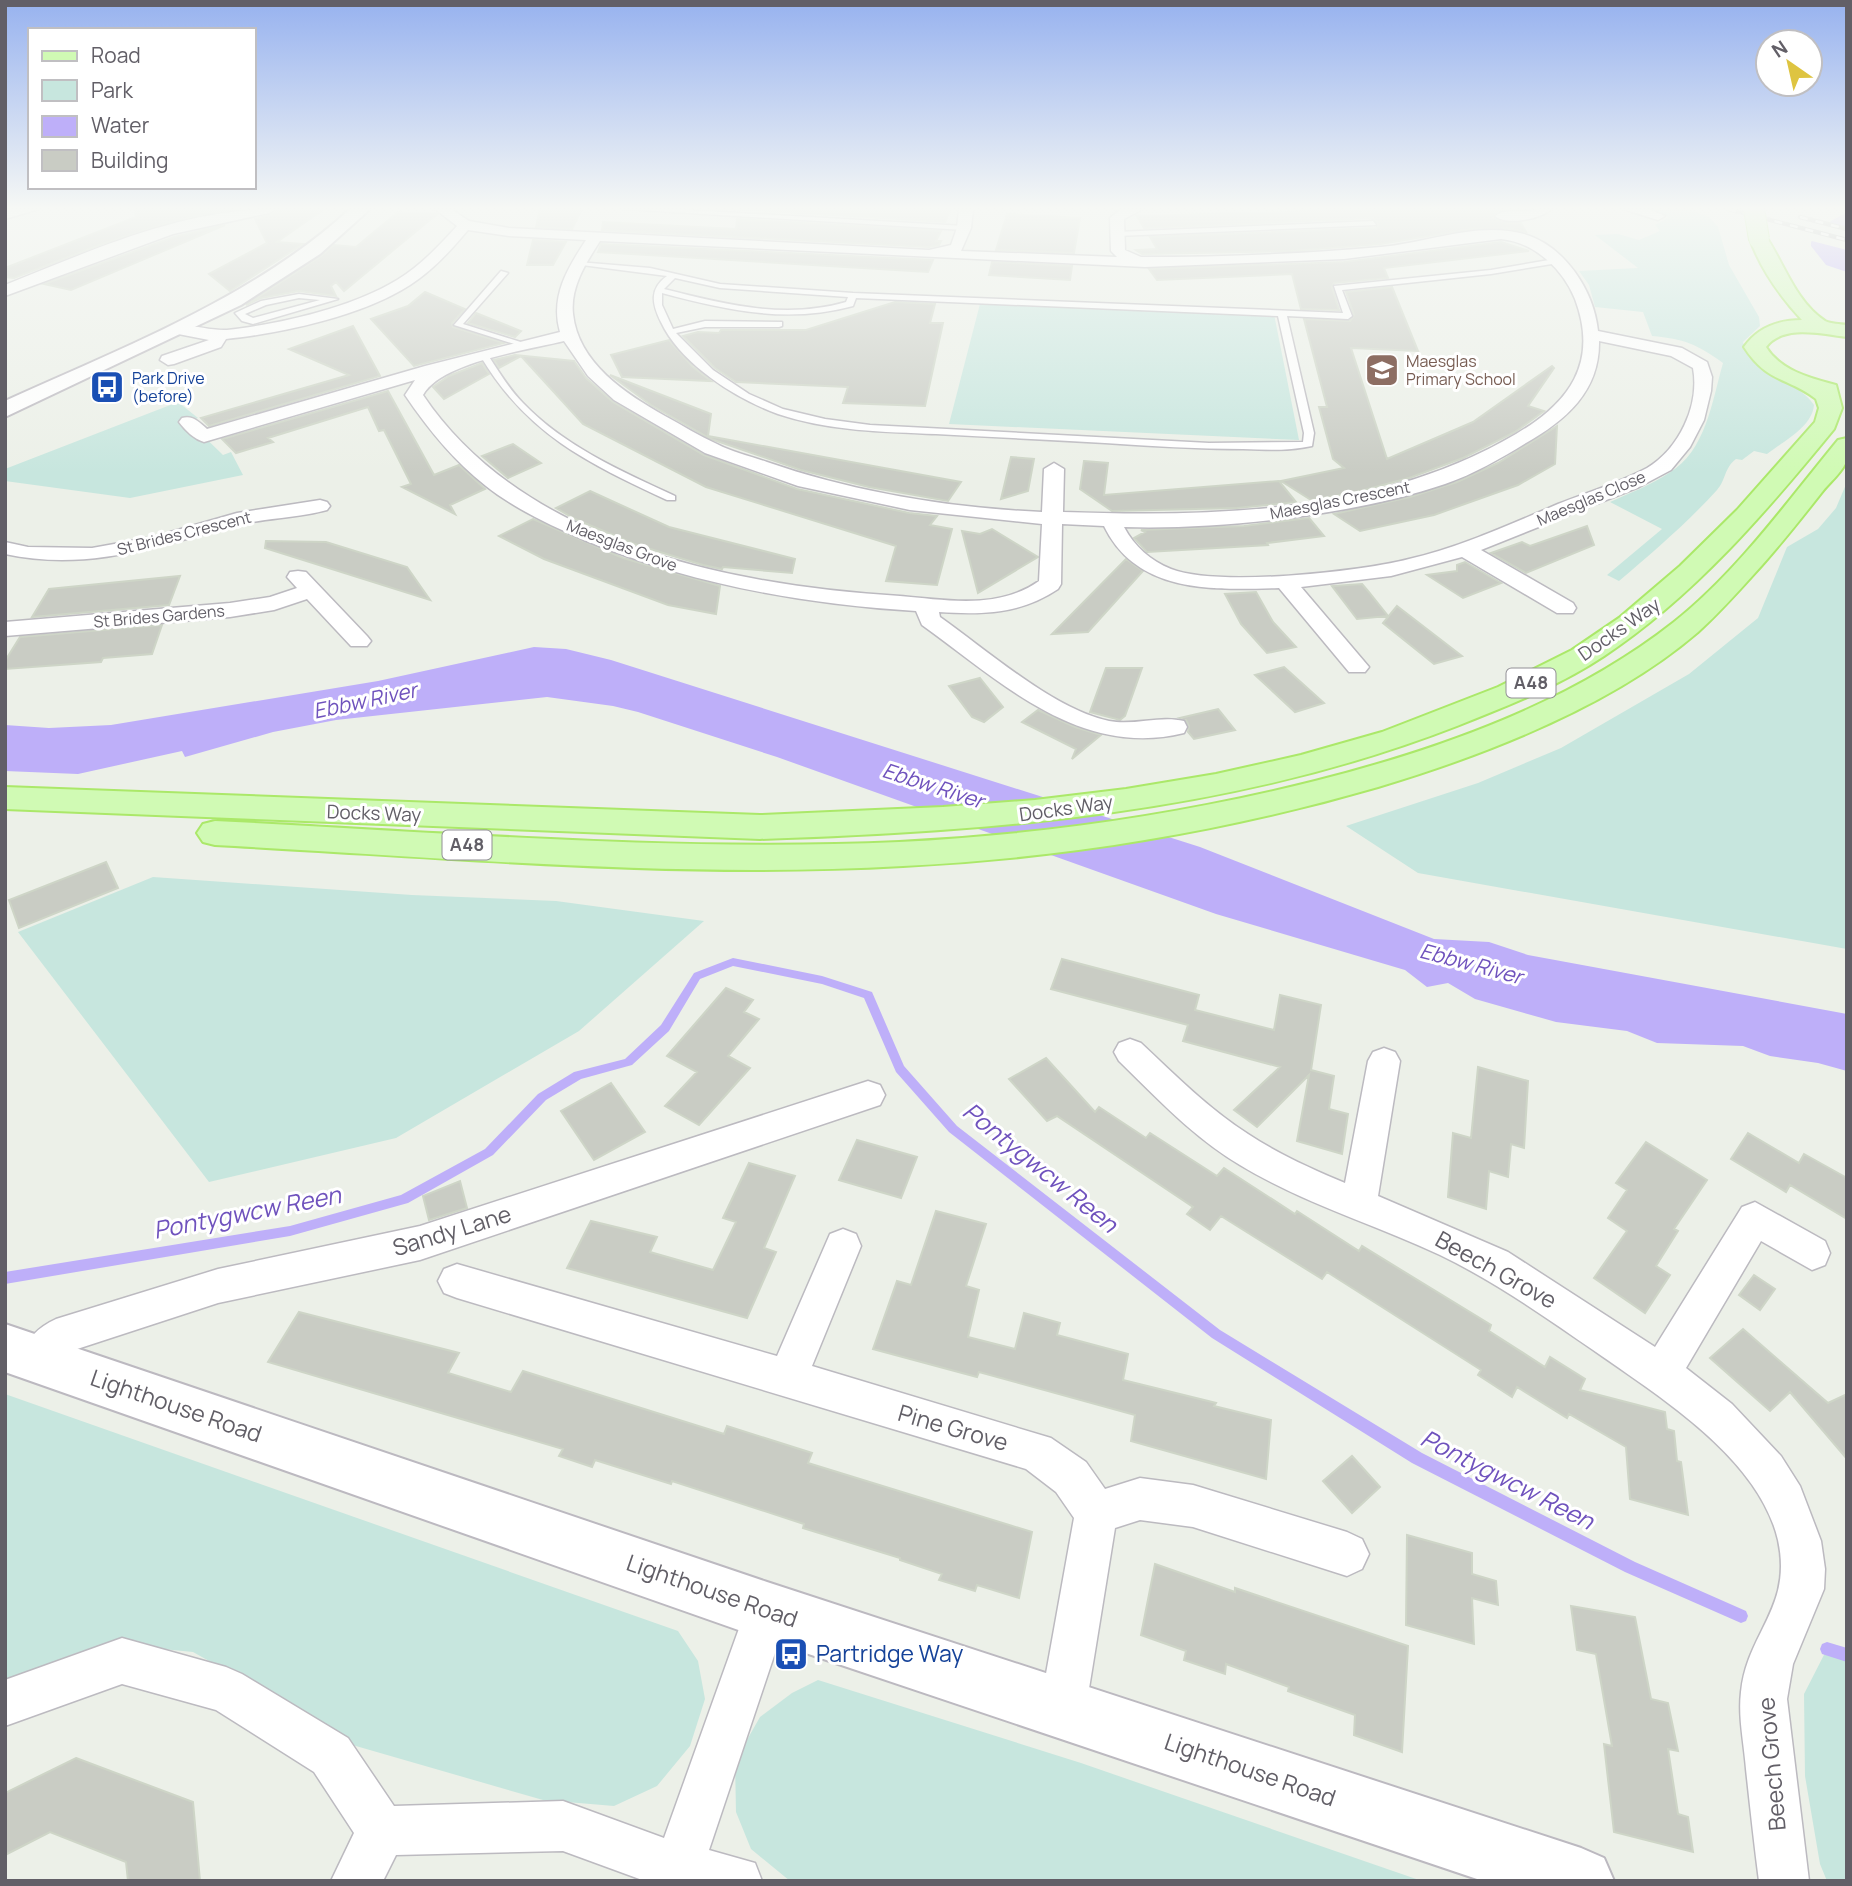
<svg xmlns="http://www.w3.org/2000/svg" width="1852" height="1886" font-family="Manrope,sans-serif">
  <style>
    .green { fill: #c7e6de }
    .water { fill: #beaff9 }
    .pier { fill: #ecf0e8 }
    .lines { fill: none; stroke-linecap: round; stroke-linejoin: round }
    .stream { fill: #beaff9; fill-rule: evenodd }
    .building { fill: #c9ccc4; stroke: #ced5c7; stroke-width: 2 }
    .service-casing { stroke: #bcbac0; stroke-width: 3 }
    .minor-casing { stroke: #bcbac0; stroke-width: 3 }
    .secondary-casing { stroke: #bcb9c0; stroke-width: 4 }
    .primary-casing { stroke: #abe869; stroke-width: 4 }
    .service { fill: #fff; fill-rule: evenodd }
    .minor { fill: #fff; fill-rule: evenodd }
    .secondary { fill: #fff; fill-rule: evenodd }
    .primary { fill: #d0fab4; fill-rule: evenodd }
    .rail-casing { stroke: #b2b2b3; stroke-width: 4.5 }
    .rail { stroke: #fff; stroke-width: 2.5; stroke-dasharray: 8; stroke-linecap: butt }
    .primary-bridge-casing { stroke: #abe869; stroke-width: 22; stroke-linecap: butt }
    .primary-bridge { stroke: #d0fab4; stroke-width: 20 }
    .labels { text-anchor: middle; stroke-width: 6; stroke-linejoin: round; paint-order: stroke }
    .far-education-label { font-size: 16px; fill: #785e54; stroke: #fff; text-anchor: start }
    .far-transit-label { font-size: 16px; fill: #164399; stroke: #fff; text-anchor: start }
    .far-street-label { font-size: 16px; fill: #625f67; stroke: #fff }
    .shield { fill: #fff; stroke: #918f95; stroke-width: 2 }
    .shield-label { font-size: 18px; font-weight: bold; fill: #625f67 }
    .street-label { font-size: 19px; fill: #625f67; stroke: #fff }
    .water-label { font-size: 21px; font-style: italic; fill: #6f52bd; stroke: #fff }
    .near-street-label { font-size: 23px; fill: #625f67; stroke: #fff }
    .near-transit-label { font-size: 23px; fill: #164399; stroke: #fff; text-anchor: start }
    .near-water-label { font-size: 24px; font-style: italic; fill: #6f52bd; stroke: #fff }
  </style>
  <rect width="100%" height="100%" fill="#ecf0e8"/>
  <path class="green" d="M1638,209H1687L1709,217L1718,227L1729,265L1759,317L1760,326L1743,342C1751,375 1796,378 1814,405C1812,427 1784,441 1767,454L1754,451L1742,460L1736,459C1724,468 1726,480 1717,490C1686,524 1653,552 1619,581L1607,575L1662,529L1610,502C1630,493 1651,485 1669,473C1706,451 1712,401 1723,363C1697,344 1684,339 1652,336L1643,312L1595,307L1589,285L1579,271L1638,268L1595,235L1618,234L1639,240L1660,231L1655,225L1669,217Z
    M981,300L1274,314L1299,440L949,424Z
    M178,402L198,418L189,422L223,455L231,452L243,475L130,498L5,481V469Z
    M1847,482V949L1418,873L1346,826L1478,783L1561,748L1689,674L1758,618L1787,547L1818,529L1836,508Z
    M153,877L412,895L556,901L704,921L579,1031L396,1138L209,1182L18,932Z
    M5,1394L678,1631L698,1661L705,1699L690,1746L657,1786L614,1806L543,1800L349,1744L284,1703L193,1652L132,1646L79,1652L5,1680Z
    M1827,1649L1847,1655V1881H1827L1820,1864L1805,1776L1804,1694Z
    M818,1680L1081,1763L1422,1881H790L751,1849L736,1812L735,1761L760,1717L792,1693Z"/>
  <path class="water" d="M1847,212V272L1826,265L1811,246V242L1831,221Z
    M534,647L566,649L611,660L1200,847L1434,939L1489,942L1528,955L1847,1014V1071L1818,1063L1770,1056L1743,1046L1657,1043L1627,1031L1556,1022L1475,999L1448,983L1427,987L1405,970L1216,914L777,757L638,712L613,706L547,697L336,720L273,732L185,757L182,751L78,774L5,771V725L49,728L111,725L378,681Z"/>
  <path class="pier" d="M1826,222L1847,227V250L1808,240Z"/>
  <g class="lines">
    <path class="stream" d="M733,958L822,976L872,992L904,1066L957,1126L1220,1330L1422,1453L1635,1562L1746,1611L1748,1616L1746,1621L1741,1623L1625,1572L1412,1463L1212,1338L949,1132L896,1072L864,998L822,984L733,966L700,979L669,1031L632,1065L581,1079L546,1100L493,1155L408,1203L290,1236L5,1284V1272L290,1226L401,1195L485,1149L538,1094L574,1072L625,1059L661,1025L694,973Z
      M1827,1642L1847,1648V1662L1822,1654L1820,1649L1822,1644Z"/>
  </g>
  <path class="building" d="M134,209H233L171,222L102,244L14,278L5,277V268L136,217Z
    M279,209H324L277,242L303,244L230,291L209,274L267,243L255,219L270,215Z
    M540,209H582L572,229L536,227Z
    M737,209H951L945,222Z
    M1328,209H1502L1494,214V218L1507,223H1521L1526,232L1507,228L1470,229L1381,244L1291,251L1142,254L1136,250L1157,249L1150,237L1376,228L1379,225L1373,218L1144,228L1137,216L1329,211Z
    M398,212L437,214L344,291L336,282L331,286L336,296L299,291L261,298L246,305L321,256L334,245L356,247Z
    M1007,214L1080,218L1074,253L996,250Z
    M737,219L941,231L936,241H941L939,245L929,247L602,230L603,222L736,229Z
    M225,225L71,290L44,284L174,237Z
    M533,240L566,242L553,265H527Z
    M1501,242L1529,251L1384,268L1388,278L1334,283L1332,287L1339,310L1301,309L1292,274L1157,280L1149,269L1344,262Z
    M601,244L933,260L928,272L598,252Z
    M992,262L1072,266L1070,280L989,275Z
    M1392,287L1418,351L1351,348L1387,459L1473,422L1552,366L1554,368L1528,406L1544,411L1515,432L1463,458L1409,478L1353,493L1311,500L1281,481L1344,468L1333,459L1319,407H1327L1304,319L1350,321L1354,315L1346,292Z
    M425,292L465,309L452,323L453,327L504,343L414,366L371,319L408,306Z
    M895,302L935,304L930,323H943L925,406L843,403L848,387L736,382L715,368L683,336L698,332L719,333L721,330H806Z
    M476,313L521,331L515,337L468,323Z
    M353,326L380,376L209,426L201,418L349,375L289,349Z
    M669,340L693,367L711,381L622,377L611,355Z
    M515,355L574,361L586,378L613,402L704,455L797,489L909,513L937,516L930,525L952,529L937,585L886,581L896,546L706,487L583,424L521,356L499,368L494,360Z
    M482,363L489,374L444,399L433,387L449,376Z
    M610,375L711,414L708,436L961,482L948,501L869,487L801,470L711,439L651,405Z
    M388,391L434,475L459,465L485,489L450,505L455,514L402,487L411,484L384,430L379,431L368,407L268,438L273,442L236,453L222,439Z
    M1557,426L1555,464L1518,485L1434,515L1360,531L1334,514L1410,497L1457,482L1498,463Z
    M513,444L541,463L508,478L482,456Z
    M1011,457L1034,459L1028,491L1001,499Z
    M1084,461L1108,463L1104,495L1279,481L1296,502L1237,508L1112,511L1080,489Z
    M590,491L669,527L795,559L792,573L723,567L722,569L703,565L637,545L575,519L556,508Z
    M1309,518L1324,536L1267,543L1268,545L1147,552L1134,538L1145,532L1141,530L1244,526Z
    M533,519L623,558L720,586L716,614L668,605L544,559L499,536Z
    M1587,526L1594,545L1526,573L1491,553L1522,542L1530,546Z
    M992,529L1038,557L978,593L962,531L980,534Z
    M266,541L326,542L407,567L430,600L265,548Z
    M1126,559L1143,571L1088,632L1052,634Z
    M1465,562L1501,583L1463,598L1427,575L1457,571V565Z
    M180,576L169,605L32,617L49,589Z
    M1362,584L1368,591L1388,616L1357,619L1332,586Z
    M1256,592L1273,622L1296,647L1267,653L1241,624L1225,594Z
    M1397,606L1462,656L1434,664L1383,623Z
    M162,625L152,654L103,658L101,662L5,669V661L20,637Z
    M1284,667L1324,703L1295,712L1255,675Z
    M1106,668H1142L1125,716L1120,720L1090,712Z
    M980,678L1003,707L984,722L972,717L949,686Z
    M1218,709L1235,730L1194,739L1188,732L1189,726L1186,720L1180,718Z
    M1038,710L1075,727L1101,735L1072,759L1076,749L1022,722Z
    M106,862L118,888L19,928L9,900Z
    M1062,959L1199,995L1195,1010L1274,1030L1280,995L1321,1005L1311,1070L1334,1076L1329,1109L1348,1114L1342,1154L1297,1141L1309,1075L1257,1127L1234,1110L1280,1067L1183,1041L1188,1025L1051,989Z
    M726,988L753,1000L744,1012L759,1019L728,1056L750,1068L699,1125L665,1106L697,1072L667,1056Z
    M1046,1058L1095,1112L1099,1107L1146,1138L1150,1133L1217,1176L1224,1168L1295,1214L1297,1211L1359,1251L1362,1246L1491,1325L1489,1331L1545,1367L1550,1357L1585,1379L1580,1390L1665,1412L1667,1429L1674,1431L1677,1461L1681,1462L1688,1515L1630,1499L1626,1447L1569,1414L1567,1418L1517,1387L1512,1397L1478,1375L1481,1370L1327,1272L1322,1279L1221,1216L1210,1230L1187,1214L1193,1207L1057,1116L1047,1121L1009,1079Z
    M1478,1067L1528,1081L1524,1148L1511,1144L1508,1177L1489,1171L1486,1209L1448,1197L1453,1133L1471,1138Z
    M611,1083L645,1132L594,1160L561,1111Z
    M1748,1133L1799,1163L1804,1154L1847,1178V1219L1790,1185L1786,1192L1731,1159Z
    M857,1140L917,1157L901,1198L839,1180Z
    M1646,1142L1707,1180L1674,1229L1678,1231L1656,1266L1670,1275L1645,1313L1594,1278L1627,1231L1608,1218L1627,1190L1616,1183Z
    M749,1163L795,1176L764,1248L776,1252L747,1318L567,1268L591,1221L657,1237L650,1252L713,1270L736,1222L723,1218Z
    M460,1181L467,1208L429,1220L423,1196Z
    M936,1211L986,1224L966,1286L979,1290L968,1337L1015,1349L1024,1313L1060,1323L1057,1335L1128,1354L1123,1380L1216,1403L1214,1406L1271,1420L1266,1479L1131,1441L1135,1415L979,1372L977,1377L873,1349L897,1281L911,1285Z
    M1754,1275L1775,1289L1760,1310L1739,1295Z
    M299,1312L459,1353L448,1373L511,1392L523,1371L724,1434L727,1426L812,1453L808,1463L1032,1532L1019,1598L977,1585L975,1591L939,1580L942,1574L900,1560V1558L803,1528L804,1524L672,1481L671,1484L595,1460L592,1467L559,1456L563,1449L268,1362Z
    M1743,1329L1828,1403L1847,1394V1459L1790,1392L1770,1411L1710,1358Z
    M1352,1456L1380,1487L1352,1513L1323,1481Z
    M1407,1535L1472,1553V1574L1496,1581L1498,1605L1472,1598L1474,1644L1406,1625Z
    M1155,1564L1235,1592V1588L1408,1646L1402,1752L1354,1735L1355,1715L1288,1691L1289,1687L1226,1664L1225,1674L1184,1660L1186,1651L1141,1635Z
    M1571,1606L1635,1617L1651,1699L1668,1703L1678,1751L1668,1749L1678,1814L1688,1817L1693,1852L1614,1832L1604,1744L1612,1746L1596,1654L1577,1650Z
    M76,1758L193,1802L200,1881H128L126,1862L50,1832L5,1855V1793Z"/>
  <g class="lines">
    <g class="service-casing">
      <path id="service" d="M624,209H671L964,226L968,228L964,230Z
        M1373,221L1376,225L1117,236L1113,234L1117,232Z
        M1555,259L1558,263L1491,274L1342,290L1352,316L1348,319L1287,316L1314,433L1312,446C1289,451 1266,450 1243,449C1197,449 1151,446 1105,443C1049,440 992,437 936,434C883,432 829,431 778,414C734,398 680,363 661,322C652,304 649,289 667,276L574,264L578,262L650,268L720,284L853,293L1343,313L1334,286L1491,270ZM675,278L720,288L848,297L846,302C784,320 724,304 664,289ZM662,293C726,310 787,324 853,306L856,298L1278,316L1304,433L1303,442L1209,443L870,425L825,419L783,409L749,394L713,370L676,333L705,327H779L782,326V322L705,321L673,329L662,305Z
        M501,271L508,273L463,324L527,344V348L454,325Z
        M299,294L338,299L253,324L242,321L235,313L261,301ZM299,298L320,300L253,318L245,314L266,305Z
        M482,355H488C499,372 509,389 523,403C564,446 621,471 675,496V500H667C588,463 528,435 481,357Z"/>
    </g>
    <g class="minor-casing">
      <path id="minor" d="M12,209H39L5,219V211Z
        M276,209L269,213L173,234L5,296V285C90,251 182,209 276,209Z
        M435,209H451L469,221L509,228L929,250L951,245L957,228L959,209H973L971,228L961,251L1117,257L1111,251L1110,218L1121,209H1143L1124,219L1125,250L1141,257C1221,257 1301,254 1381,247C1427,243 1478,221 1524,234C1565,246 1594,291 1598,331L1682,348L1707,362L1712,377L1711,391L1704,420L1690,447L1671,470L1639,487L1481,550L1573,603L1576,608L1573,613H1557L1462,557L1391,576L1301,587L1369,667L1365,672H1349L1279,588C1213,590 1137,594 1104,526L1062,524L1061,584L1058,589C1021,614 982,615 939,612L940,617C987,650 1053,709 1109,721C1134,726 1160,715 1184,721L1187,727L1184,733C1080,759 1000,681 922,625L916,611C801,604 691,584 584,540C550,525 515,509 486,486C454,461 428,429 405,395L415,380L204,442C194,439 185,430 179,422L182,418C193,415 199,422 207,429L425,366L560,332C550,297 567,269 586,240L509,236L468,230C451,250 433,270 410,285C362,316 283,333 226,339L221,347L174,364L168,365L160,360L162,356L209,340L173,333L171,330L173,327C189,323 209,331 227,330C280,324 351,308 397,280C420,266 439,246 457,226ZM1501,239C1534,242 1563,269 1575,299C1599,363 1569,403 1516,434C1381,514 1215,517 1063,512L1064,469L1054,463L1044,469L1042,512C950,508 854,492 767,462C750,456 732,452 717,444C699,436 682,425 665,416C626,394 578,363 573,314C570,287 586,263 600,241L1145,267L1344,259ZM564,341L588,376L614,400L705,453L798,486L910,510L1042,524L1039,581C998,610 947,600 900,596C733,586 523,544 423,395C441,362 528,350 564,341ZM1599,341L1671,356L1693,368C1700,405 1679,449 1647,468C1619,483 1588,492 1558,504C1509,525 1460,547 1409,559C1359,572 1217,587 1171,569C1151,561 1134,546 1124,527C1220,530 1355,515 1445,484C1474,474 1500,459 1526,443C1566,420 1600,391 1599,341Z
        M1552,209C1540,219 1507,226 1495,216L1502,212Z
        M1623,209H1648L1665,216L1658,220Z
        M320,500L327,502L330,506L327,510C298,518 266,518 237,525C158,546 88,572 5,554V542L28,547L92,548L153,537L237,513Z
        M298,571L306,572L367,636L371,641L367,646H351L307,599L274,610L230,617L5,636V622L230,603L270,597L297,588L287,577L290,572Z
        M1130,1039L1141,1043C1175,1075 1209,1109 1248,1134C1278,1154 1312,1169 1345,1183L1368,1061L1373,1052L1384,1048L1395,1052L1400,1061L1378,1196L1508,1252L1655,1347L1742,1207L1755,1202L1825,1241L1830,1253L1825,1265L1812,1270L1761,1241L1686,1368L1732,1404L1781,1456L1800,1486L1821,1541L1825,1569L1824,1589L1793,1664L1787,1699L1809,1881H1759C1754,1843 1750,1806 1746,1769C1744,1743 1738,1717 1741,1692C1747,1632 1793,1608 1778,1540C1759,1458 1660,1397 1596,1352C1545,1317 1496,1282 1440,1255C1374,1224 1303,1203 1240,1165C1194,1138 1157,1098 1119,1061L1114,1052L1119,1043Z
        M868,1081L880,1085L885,1095L880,1105L420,1260L218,1303L68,1352L52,1371L38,1377L24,1371L19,1358C26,1340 38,1327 56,1319L218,1269L420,1226Z
        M843,1229L856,1234L861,1246L812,1366L1051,1438L1086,1462L1105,1489L1140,1478L1193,1485L1347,1532L1362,1539L1369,1554L1362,1569L1347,1576L1193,1527L1140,1520L1115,1528L1086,1707L1079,1723L1063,1730L1047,1723L1040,1707L1074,1518L1056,1492L1026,1469L457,1298L444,1293L438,1281L444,1269L457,1264L777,1356L830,1234Z
        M767,1589L783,1595L789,1611L709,1850L755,1863L762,1881H645L563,1851L396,1855L383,1881H331L354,1833L314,1772L216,1710L122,1684L5,1726V1680L122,1638L226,1667L242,1674L348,1738L394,1806L563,1801L664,1838L751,1595Z"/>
    </g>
    <g class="secondary-casing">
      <path id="secondary" d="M350,209H370L320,254L241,305L5,417V401C122,348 255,297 350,209Z
        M5,1324L767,1582L1581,1848L1604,1858L1614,1881H1483L767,1640L5,1372Z"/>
    </g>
    <g class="primary-casing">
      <path id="primary" d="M1759,233L1765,235C1784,263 1795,301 1825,321C1831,324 1840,324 1847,325V337C1822,334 1783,324 1766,347C1781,371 1810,378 1836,385L1842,408L1834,429C1766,512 1694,596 1604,656C1559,686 1507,706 1457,726C1234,813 997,831 760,839L5,809V787L760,815L943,807L1035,800L1126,789L1216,774L1301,755L1382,732L1498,687L1572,650L1619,618L1680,566L1737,510L1815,422L1819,408L1816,399C1787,377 1767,383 1744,347C1758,327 1778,320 1802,320C1780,296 1761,270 1750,239Z
        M1847,438C1847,446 1848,457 1845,464C1840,474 1829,483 1822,492C1800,520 1778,548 1754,574C1736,594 1718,614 1698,632C1612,706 1485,755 1378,787C1224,832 1063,858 903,866C674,879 443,857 215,845L203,842L197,833L203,824L215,821C442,832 671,852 899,842C1039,835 1179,815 1315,781C1441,749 1571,703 1674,622C1737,572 1787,502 1838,440Z"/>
    </g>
    <use href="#service" class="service"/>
    <use href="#minor" class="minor"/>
    <use href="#secondary" class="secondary"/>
    <use href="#primary" class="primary"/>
    <g class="rail-casing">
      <path id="rail" d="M1728,209L1847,240
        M1800,217L1847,229"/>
    </g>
    <use href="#rail" class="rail"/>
    <g class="primary-bridge-casing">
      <path id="primary-bridge" d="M1754,209L1759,239"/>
    </g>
    <use href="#primary-bridge" class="primary-bridge"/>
  </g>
  <linearGradient id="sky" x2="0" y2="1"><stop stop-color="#97b2ef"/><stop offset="0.44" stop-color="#f6f8f5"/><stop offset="1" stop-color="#f6f8f5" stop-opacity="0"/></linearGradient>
  <rect width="1852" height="473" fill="url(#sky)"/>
  <defs>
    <g id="school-square" transform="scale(1.75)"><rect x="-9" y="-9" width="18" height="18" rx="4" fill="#8d6e63" stroke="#fff"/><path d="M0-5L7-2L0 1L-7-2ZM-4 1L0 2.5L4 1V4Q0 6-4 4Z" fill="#fff"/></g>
    <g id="bus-square" transform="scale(1.75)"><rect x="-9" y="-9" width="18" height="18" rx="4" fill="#1a4fb4" stroke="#fff"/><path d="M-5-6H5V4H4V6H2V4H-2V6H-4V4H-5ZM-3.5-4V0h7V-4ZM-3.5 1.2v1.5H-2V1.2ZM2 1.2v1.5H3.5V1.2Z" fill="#fff"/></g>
  </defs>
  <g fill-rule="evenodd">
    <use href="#school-square" x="1382" y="370"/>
    <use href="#bus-square" x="107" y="387"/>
    <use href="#bus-square" x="791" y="1654"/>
  </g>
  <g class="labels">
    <g class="far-education-label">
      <text x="1406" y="367">Maesglas<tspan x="1406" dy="18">Primary School</tspan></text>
    </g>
    <g class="far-transit-label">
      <text x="132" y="384">Park Drive<tspan x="132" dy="18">(before)</tspan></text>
    </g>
    <g class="far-street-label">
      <text transform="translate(1591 498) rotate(-23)" y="6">Maesglas Close</text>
      <text transform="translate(1340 500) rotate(-11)" y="6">Maesglas Crescent</text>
      <text transform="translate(184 533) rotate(-14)" y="6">St Brides Crescent</text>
      <text transform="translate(622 545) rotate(21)" y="6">Maesglas Grove</text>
      <text transform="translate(159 616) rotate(-5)" y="6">St Brides Gardens</text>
    </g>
    <g class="shield">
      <rect x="1506.5" y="668.5" width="49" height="29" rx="5"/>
      <rect x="442.5" y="830.5" width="49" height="29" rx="5"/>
    </g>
    <g class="shield-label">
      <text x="1531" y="689">A48</text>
      <text x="467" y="851">A48</text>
    </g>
    <g class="street-label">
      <text transform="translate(1619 629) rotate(-35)" y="7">Docks Way</text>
      <text transform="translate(1066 808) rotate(-8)" y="7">Docks Way</text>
      <text transform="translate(374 813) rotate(2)" y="7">Docks Way</text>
    </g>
    <g class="water-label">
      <text transform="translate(365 701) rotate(-12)" y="7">Ebbw River</text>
      <text transform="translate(933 786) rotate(18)" y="7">Ebbw River</text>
      <text transform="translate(1471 964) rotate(15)" y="7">Ebbw River</text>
    </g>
    <g class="near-street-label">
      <text transform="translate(452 1231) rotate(-17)" y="8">Sandy Lane</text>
      <text transform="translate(1496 1270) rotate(29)" y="8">Beech Grove</text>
      <text transform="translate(176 1406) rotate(19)" y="8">Lighthouse Road</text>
      <text transform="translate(953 1428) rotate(16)" y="8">Pine Grove</text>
      <text transform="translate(712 1591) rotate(19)" y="8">Lighthouse Road</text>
      <text transform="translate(1772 1764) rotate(-95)" y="8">Beech Grove</text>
      <text transform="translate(1250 1770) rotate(19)" y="8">Lighthouse Road</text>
    </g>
    <g class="near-transit-label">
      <text x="816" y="1662">Partridge Way</text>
    </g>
    <g class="near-water-label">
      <text transform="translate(1040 1168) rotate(39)" y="8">Pontygwcw Reen</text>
      <text transform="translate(247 1213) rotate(-11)" y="8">Pontygwcw Reen</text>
      <text transform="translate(1507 1480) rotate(27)" y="8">Pontygwcw Reen</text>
    </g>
  </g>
  <rect width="1852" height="1886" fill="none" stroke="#625f67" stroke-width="14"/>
  <rect x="28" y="28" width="228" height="161" fill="#ffffff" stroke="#c0bfc2" stroke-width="2"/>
  <rect x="42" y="51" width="35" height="10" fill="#d0fab4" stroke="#c0bfc2" stroke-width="2"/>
  <text x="91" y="63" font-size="21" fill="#625f67">Road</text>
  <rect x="42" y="80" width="35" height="21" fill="#c7e6de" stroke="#c0bfc2" stroke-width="2"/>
  <text x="91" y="98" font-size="21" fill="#625f67">Park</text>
  <rect x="42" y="116" width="35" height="21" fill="#beaff9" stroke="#c0bfc2" stroke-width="2"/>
  <text x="91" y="133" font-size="21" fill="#625f67">Water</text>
  <rect x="42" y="150" width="35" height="21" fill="#c9ccc4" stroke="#c0bfc2" stroke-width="2"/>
  <text x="91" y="168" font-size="21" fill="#625f67">Building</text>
  <g transform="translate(1789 63) rotate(326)"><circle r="33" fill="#ffffff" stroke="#c0bfc2" stroke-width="2"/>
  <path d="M0-5L12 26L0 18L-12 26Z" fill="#dec441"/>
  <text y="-10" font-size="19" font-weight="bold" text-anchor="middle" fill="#625f67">N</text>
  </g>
</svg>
